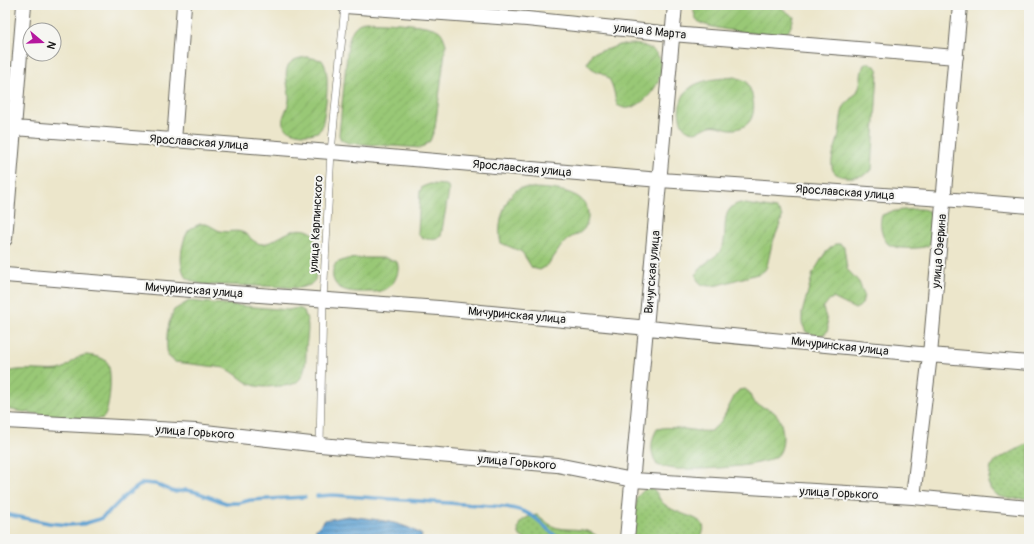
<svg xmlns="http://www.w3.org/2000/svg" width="1034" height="544" font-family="Pangolin,sans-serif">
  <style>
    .grass { fill: url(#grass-dots); stroke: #5a7249 }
    .garden { fill: url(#garden-furrows); stroke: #5a7249 }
    .water { fill: url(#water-rules); stroke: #3d5e77 }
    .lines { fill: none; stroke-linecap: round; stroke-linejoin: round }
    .stream { stroke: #5ea1d2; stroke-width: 3.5 }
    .service-casing { stroke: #656359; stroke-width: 8 }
    .minor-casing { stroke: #656359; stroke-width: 16 }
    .service { stroke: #fff; stroke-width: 7 }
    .minor { stroke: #fff; stroke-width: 14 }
    .labels { text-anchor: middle; stroke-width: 4; stroke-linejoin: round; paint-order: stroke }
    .street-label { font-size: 12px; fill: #1c1c1c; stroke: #f6f6f2 }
  </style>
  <defs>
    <pattern id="grass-dots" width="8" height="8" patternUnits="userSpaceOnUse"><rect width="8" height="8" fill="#99c876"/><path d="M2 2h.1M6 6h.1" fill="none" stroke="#83ab66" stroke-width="1.8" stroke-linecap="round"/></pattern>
    <pattern id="garden-furrows" width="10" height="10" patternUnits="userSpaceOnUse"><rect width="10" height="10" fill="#99c876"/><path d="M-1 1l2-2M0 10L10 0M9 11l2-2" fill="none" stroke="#83ab66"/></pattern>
    <pattern id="water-rules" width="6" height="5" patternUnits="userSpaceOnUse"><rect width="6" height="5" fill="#5ea1d2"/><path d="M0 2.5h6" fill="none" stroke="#4d82aa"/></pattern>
  </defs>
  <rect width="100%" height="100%" fill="#f6f6f2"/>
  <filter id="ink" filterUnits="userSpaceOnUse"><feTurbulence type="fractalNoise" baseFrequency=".025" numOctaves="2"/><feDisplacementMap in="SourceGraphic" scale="8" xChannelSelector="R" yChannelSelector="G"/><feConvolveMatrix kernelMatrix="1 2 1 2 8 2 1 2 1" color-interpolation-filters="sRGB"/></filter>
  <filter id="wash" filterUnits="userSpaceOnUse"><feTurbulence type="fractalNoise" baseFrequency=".012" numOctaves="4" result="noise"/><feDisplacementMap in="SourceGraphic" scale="16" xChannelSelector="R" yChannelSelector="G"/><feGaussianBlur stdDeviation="0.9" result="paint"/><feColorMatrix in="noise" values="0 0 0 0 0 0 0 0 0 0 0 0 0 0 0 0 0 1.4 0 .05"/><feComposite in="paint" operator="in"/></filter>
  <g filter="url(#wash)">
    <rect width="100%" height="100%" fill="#ece6cb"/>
    <path class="grass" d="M1029,443V498L1010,499L997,496L991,490L988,483L991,467L995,461Z
      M651,487C658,492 658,499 664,504C669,508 675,511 681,513C692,518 713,521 699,539H637L632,535L637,497L644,490Z
      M537,515C544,519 549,526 558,528C574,531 588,526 600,539H525L520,536C514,523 524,517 537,515Z"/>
    <path class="garden" d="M693,5H777L794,17C792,23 791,30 785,33C776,38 707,29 699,22C694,18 694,11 693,5Z
      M365,21C382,22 426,23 438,30C443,33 444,39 446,44L435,128L430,141L421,148L348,143L341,140L339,135L348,44C351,32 353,25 365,21Z
      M632,44C642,45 653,47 659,57C669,75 647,105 629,108C624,109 621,107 617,105C614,95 614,82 605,75C598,70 593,72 587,63L592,53L609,49L619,45Z
      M307,57L322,60C332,73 325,111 322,127C318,138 289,135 284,126C279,119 289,108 289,100C290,89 283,76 288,66C292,59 300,58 307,57Z
      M865,63H870L875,66L878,71L872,170C865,176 855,178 846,177C820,175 837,148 839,134C841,125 840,115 844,107C848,99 857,95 859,87C862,79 860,71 865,63Z
      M735,77L746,81C756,97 760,127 734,129C726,130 718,124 710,126C703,128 698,134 690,131C683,129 681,123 680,117C678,110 680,105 682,99C689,79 717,79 735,77Z
      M430,184L446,185L448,186L449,191L441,236C434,240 423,241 418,234L420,192L422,187Z
      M521,188C541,188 589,187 588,215C588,220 587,225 584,229C579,235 571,236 566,241C556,250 553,264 540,270L532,268L522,252L501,243C496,228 505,192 521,188Z
      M740,203L776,209L780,212L782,217L781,222L772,244L767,266L765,270L761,273C755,275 749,276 743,278C732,280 708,292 699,282C688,269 716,259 721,250C730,234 717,209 740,203Z
      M903,210C910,210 922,207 928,211C939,216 935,239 928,246C919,249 896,250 888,244C885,241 883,237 882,233C880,227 880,221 882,215L890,212Z
      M200,224C210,223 212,228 220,231C228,233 237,229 244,233C251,237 254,244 263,244C279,242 295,220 314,234L315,247L318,259L316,274L315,280L310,285L299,288C275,286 250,286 226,285C215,285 200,286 190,280C176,273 181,240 189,230C192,227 196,226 200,224Z
      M835,244H840L844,247L847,269L859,282L864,295L862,304L859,307L855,309L833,298L829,300L823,308C825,317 835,335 819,335C814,335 810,334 806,332L802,323V313L813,273L825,253Z
      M362,258H386L397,262C401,272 394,286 384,290C379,292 375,292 371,292C358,292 337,294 333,278C332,272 333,268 336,263L347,259Z
      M189,301L288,310L298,308L303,310C311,323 307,335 306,349C306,361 306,379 293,384C288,386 283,386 278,386C268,387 259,388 250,384C241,380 235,372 225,368L175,362L168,356C165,340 167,325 174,310Z
      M87,355C93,356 103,357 107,362C113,369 110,413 103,418C97,422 12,412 5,408V374C15,366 44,372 59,370C70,367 75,355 87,355Z
      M745,389L750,393C753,415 777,399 782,428C784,437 783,449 778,455C765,468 694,470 675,469C669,468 663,467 657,465C650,453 650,441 657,429C675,424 693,433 711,431L721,422L735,395L739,390Z"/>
    <path class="water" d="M348,516C371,519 403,521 422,535L421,539H316V529L325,520Z"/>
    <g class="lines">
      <path class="stream" d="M317,496L333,495L506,507C536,512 538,522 559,539
        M5,514L49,523L69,525L83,524L100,519L109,512L125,496L143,483L155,484L175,492L186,490L196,492L226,503H239L250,500L305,497"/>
    </g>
  </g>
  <g filter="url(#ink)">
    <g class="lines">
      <g class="service-casing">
        <path id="service" d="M320,445L323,299L331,152L345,5"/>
      </g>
      <g class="minor-casing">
        <path id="minor" d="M345,6L527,19L672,34L956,57
          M14,128L331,152L660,180L943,199L1029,206
          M174,141L184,5
          M5,239L24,5
          M5,275L191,290L439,308L930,355L1029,363
          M5,421L196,431L320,445L557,465L633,480L913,497L1029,508
          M913,497L930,355L960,5
          M627,539L675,5"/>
      </g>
      <use href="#service" class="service"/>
      <use href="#minor" class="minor"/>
    </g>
  </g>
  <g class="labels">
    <g class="street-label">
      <text transform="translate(650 31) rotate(6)" y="4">улица 8 Марта</text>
      <text transform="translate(199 142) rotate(4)" y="4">Ярославская улица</text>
      <text transform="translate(522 168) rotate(5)" y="4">Ярославская улица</text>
      <text transform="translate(845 192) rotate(4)" y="4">Ярославская улица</text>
      <text transform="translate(316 224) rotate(-87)" y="4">улица Карпинского</text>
      <text transform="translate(939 251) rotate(-85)" y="4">улица Озерина</text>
      <text transform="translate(652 272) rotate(-85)" y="4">Вичугская улица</text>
      <text transform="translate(194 290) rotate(4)" y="4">Мичуринская улица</text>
      <text transform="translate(517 315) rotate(5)" y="4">Мичуринская улица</text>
      <text transform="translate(840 346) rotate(6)" y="4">Мичуринская улица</text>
      <text transform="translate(195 432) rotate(4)" y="4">улица Горького</text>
      <text transform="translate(517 462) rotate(5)" y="4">улица Горького</text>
      <text transform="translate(839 493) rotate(3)" y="4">улица Горького</text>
    </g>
  </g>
  <rect width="1034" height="544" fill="none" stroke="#f6f6f2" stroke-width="20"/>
  <g transform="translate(42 42) rotate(109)"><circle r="19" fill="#f6f6f2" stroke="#9f9f9c"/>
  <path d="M0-3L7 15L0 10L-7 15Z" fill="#b5179e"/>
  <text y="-6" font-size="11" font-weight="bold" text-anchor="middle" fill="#1c1c1c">N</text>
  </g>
</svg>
